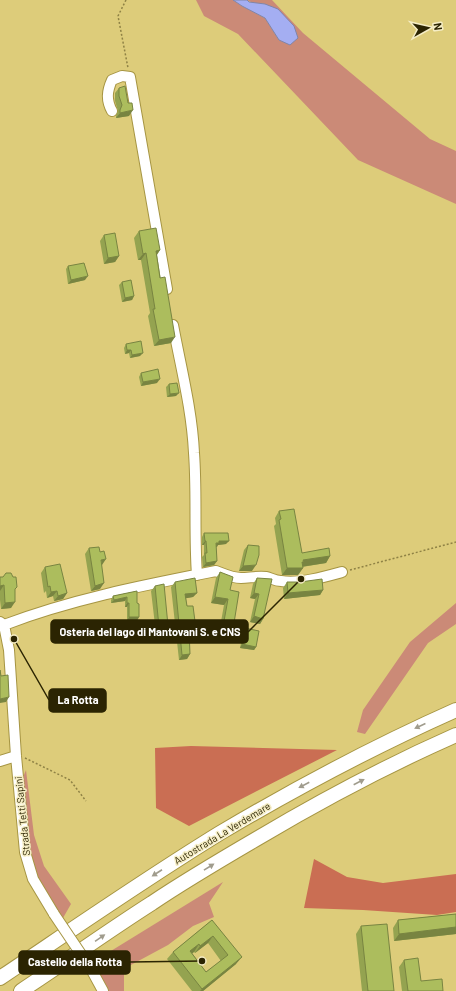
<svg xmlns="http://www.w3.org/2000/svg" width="456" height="991" font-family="Barlow,sans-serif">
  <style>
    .green { fill: #cb8a77 }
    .forest { fill: #ca6e53 }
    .water { fill: #a4aef2; stroke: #8085aa }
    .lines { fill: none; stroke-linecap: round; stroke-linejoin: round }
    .minor-casing { stroke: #a69543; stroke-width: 12 }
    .highway-casing { stroke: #a69543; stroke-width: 16 }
    .path { stroke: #8f8245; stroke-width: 1.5; stroke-dasharray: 2 2; stroke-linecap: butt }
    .minor { stroke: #fff; stroke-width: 10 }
    .highway { stroke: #fff; stroke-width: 14 }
    .minor-bridge-casing { stroke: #a69543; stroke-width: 12; stroke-linecap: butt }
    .minor-bridge { stroke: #fff; stroke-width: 10 }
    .wall { fill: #94a350; fill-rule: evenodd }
    .shaded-wall { fill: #788441 }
    .building { fill: #acbd5d; stroke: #788441; fill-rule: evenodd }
    .oneway { fill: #a09c8d }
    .labels { text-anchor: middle; stroke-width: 3; stroke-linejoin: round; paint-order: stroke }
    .street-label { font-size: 10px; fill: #2b2402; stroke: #f5edc5 }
    .leader { fill: none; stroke: #2b2402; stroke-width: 1.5 }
    .callout-dot { fill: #2b2402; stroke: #f5edc5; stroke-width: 1.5 }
    .callout { fill: #2b2402; stroke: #2b2402; stroke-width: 1.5 }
    .callout-label { font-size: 11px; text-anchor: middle; font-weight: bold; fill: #fff }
  </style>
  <rect width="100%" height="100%" fill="#ddcc7a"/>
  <path class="green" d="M196,0H233L242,6L265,18L279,40L265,4L253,3L247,0H272L303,33L430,139L456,151V204L358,160L238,34L204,16Z
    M456,603V624L428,643L365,734L357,732L363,710L410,642Z
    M26,770L34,835L44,866L71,904L63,918L50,902L36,877L28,846L22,780Z
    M223,882L209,903L214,917L193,926L168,945L129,966L124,975V991H109L93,962Z"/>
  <path class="forest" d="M191,746L337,750L189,826L156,808L155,748Z
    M314,859L347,877L383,883L456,874V912L437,915L363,910L304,908Z"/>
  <path class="water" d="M233,0H247L249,2L265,4L278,9L294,26L298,38L290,45L279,40L265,18L242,6Z"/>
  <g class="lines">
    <g class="minor-casing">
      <path id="minor" d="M112,111C106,100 107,91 112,80L122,76L130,77L167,289
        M173,325C181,368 192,410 194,453C197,494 194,534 197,575
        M0,622L4,625L9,650L16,756L25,852L33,879L54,914
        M4,625C72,599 145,585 216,571C224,574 232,578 241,578C249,578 257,576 266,577C271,578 275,581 281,581C299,584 324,577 342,572
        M0,761L16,756
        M91,969L103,991"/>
    </g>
    <g class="highway-casing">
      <path id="highway" d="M0,978C73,929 145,879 220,833C296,788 375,746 456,710
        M21,991C65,962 108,931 152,903C186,880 222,859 258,838C322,800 388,765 456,735"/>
    </g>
    <path class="path" d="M126,0L118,16L128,68
      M350,570L456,542
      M25,758L70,780L86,801"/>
    <use href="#minor" class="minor"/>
    <use href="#highway" class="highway"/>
    <g class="minor-bridge-casing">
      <path id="minor-bridge" d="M54,914L91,969"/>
    </g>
    <use href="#minor-bridge" class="minor-bridge"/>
  </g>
  <path class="wall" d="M119,88L129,116L116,118V116L118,111L115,101V93Z
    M139,231L160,250L157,255L171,343L154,346L148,316L150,313L141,260H138L134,238Z
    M104,235L119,256L115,262L104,264L100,241Z
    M68,266L85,280L68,284L66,269Z
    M122,282L134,296L132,300L122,302L119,285Z
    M126,344L140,356L130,358L129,353L125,354L124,348Z
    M141,373L157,383L141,386L139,377Z
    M169,384L176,396L167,397L166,387Z
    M279,511L302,553L330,556L326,563L302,567L303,568L298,575H282L274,526L276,524L275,518Z
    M204,533L226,544L218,545L216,547L217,561L214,565L203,567L202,557L204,555V545H202V537Z
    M248,545L252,571H239L244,550Z
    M89,548L101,565L100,589L91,591L85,554Z
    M45,567L67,593L63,599L54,601L53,596L47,598L46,591L44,593L41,573Z
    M220,572L230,590L234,623L230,628L220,627L224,605L211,603L216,578Z
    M0,577L15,591L11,608L1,609L0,600Z
    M257,578L263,619L260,624L250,622L255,599L250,598L253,584Z
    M175,582L197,593L193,597L186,598L187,606L193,634H189L190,654L187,659L179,660L171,587Z
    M287,582H300L323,590L320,595L284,599L283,588Z
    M155,586L169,636L165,642H157L151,591Z
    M137,591V621H127V607H125V601L111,603V600L113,596Z
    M116,625L128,638H113V629Z
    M245,628L256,647L254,650L240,648L243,632Z
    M456,914V934L394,941L393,928L398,920Z
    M212,920L236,964L203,991H192L167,959L173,952ZM208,943L221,961L206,972L192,953L194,952L195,953Z
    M361,926L394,991H362L356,934Z
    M404,960L421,981L443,991H402L399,967Z"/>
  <path class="shaded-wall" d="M133,110L129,116L116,118L120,113Z
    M160,250L155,257L156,251Z
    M146,253L141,260H138L143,254Z
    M119,256L115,262L104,264L108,258Z
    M88,276L85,280L68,284L71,280Z
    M134,296L132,300L122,302L125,298Z
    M175,337L171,343L154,346L159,340Z
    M127,350H131L129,353L125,354Z
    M143,353L140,356L130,358L132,355Z
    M160,379L157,383L141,386L143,382Z
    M179,393L176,396L167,397L170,394Z
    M205,541H206L204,545H202Z
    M219,541H229L226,544L218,545L217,547H214Z
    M330,556L326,563L300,567L303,568L298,575H282L287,568L303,560Z
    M106,559L102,565L101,560Z
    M217,561L214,565L203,567L206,563Z
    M256,565L252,571H239L243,566Z
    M104,583L100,589L91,591L95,586Z
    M4,585L0,591V586Z
    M323,590L320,595L284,599L288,593Z
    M57,591L53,596L47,598L51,592Z
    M67,593L63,599L54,601L58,596Z
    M197,593L193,597L182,599L185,594Z
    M254,593L259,594L255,599L250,598Z
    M127,597L125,601L111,603L114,600Z
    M215,597L228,599L224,605L211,603Z
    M15,602L11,608L1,609L5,603Z
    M127,603H129L127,607H125Z
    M254,616L263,619L260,624L250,622Z
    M129,617H139L137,621H127Z
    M224,621L234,623L230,628L220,627Z
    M196,629L193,634H185L189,630Z
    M115,634H131L128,638H113Z
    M169,636L165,642H157L160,637Z
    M242,644L256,647L254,650L240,648Z
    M190,654L187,659L179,660L182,655Z
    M9,697L6,702L0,703V699Z
    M456,927V934L394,941L399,934Z
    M213,936L208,943L195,953L200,946Z
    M199,944L194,952L185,959L190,951Z
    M242,957L236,964L203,991H200L202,989Z"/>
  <path class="building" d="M125,86L128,103H132L133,110L120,113V110L122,105L119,96V88Z
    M156,228L160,250L156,251L160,278L165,277L175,337L159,340L153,309H155L146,253L143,254L139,231Z
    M115,233L119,256L108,258L104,235Z
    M84,263L88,276L71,280L68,266Z
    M131,280L134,296L125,298L122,282Z
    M141,341L143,353L132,355L131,350H127L126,344Z
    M158,369L160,379L143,382L141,373Z
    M177,383L179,393L170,394L169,384Z
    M294,509L302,553L329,548L330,556L303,560L304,562H302L303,568H287L279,520L281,519L279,511Z
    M204,533H228L229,541H219V543H216L217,561L206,563L205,553H207L206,541H205Z
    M248,545L259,546V555L256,565L243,566Z
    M99,547L100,552L104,551L106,559L101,560L104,583L95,586L89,548Z
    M60,564L67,593L58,596L57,591L51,592L50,586L48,587L45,567Z
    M220,572L233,577L230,590L239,592L234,623L224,621L228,599L215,597Z
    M6,573H11L13,577H16L17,587L15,589V602L5,603L4,585L0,586V577H3Z
    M195,578L197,593L185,594L187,606H193L196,629L189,630L190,654L182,655L175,582Z
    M257,578L272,579L263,619L254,616L259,594L254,593Z
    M322,579L323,590L288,593L287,582H300Z
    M164,584L169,636L160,637L155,586Z
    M137,591V603L139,604V617H129V603H127V597L114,600L113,596Z
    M245,628L259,631L256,647L242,644Z
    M0,670L1,676L8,675L9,697L0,699Z
    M456,914V927L399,934L398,920Z
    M212,920L242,957L202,989L173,952ZM213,936L228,955L206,972L190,951L199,944L200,946Z
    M387,924L394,991H368L361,926Z
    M418,958L421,981L442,979L443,991H408L404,960Z"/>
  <defs><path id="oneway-solid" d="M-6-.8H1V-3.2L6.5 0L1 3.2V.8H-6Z"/></defs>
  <g class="oneway">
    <use href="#oneway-solid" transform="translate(420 726) rotate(155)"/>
    <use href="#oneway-solid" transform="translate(359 782) rotate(-27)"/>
    <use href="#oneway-solid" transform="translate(304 785) rotate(152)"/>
    <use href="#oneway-solid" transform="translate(209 867) rotate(-32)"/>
    <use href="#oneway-solid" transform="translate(157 873) rotate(147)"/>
    <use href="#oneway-solid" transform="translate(100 938) rotate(-34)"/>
  </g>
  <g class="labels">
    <g class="street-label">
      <text transform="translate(22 816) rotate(-96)" y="4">Strada Tetti Sapini</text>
      <text transform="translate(222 833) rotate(-31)" y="4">Autostrada La Verdemare</text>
    </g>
  </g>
  <path class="leader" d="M301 579L248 632M14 639L49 700M202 961L130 962"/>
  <g class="callout-dot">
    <circle cx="301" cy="579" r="4"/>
    <circle cx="14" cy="639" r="4"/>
    <circle cx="202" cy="961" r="4"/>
  </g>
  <g class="callout">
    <rect x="51" y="620" width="197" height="23" rx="4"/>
    <rect x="49" y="689" width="57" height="23" rx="4"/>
    <rect x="19" y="951" width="111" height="23" rx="4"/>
  </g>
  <g class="callout-label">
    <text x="150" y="636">Osteria del lago di Mantovani S. e CNS</text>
    <text x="78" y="704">La Rotta</text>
    <text x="75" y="966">Castello della Rotta</text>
  </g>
  <g transform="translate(428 28) rotate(82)" stroke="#f5edc5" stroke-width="3" paint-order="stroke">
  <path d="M0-3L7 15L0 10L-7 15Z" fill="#2b2402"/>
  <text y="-6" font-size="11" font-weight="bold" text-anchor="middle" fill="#2b2402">N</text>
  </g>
</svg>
